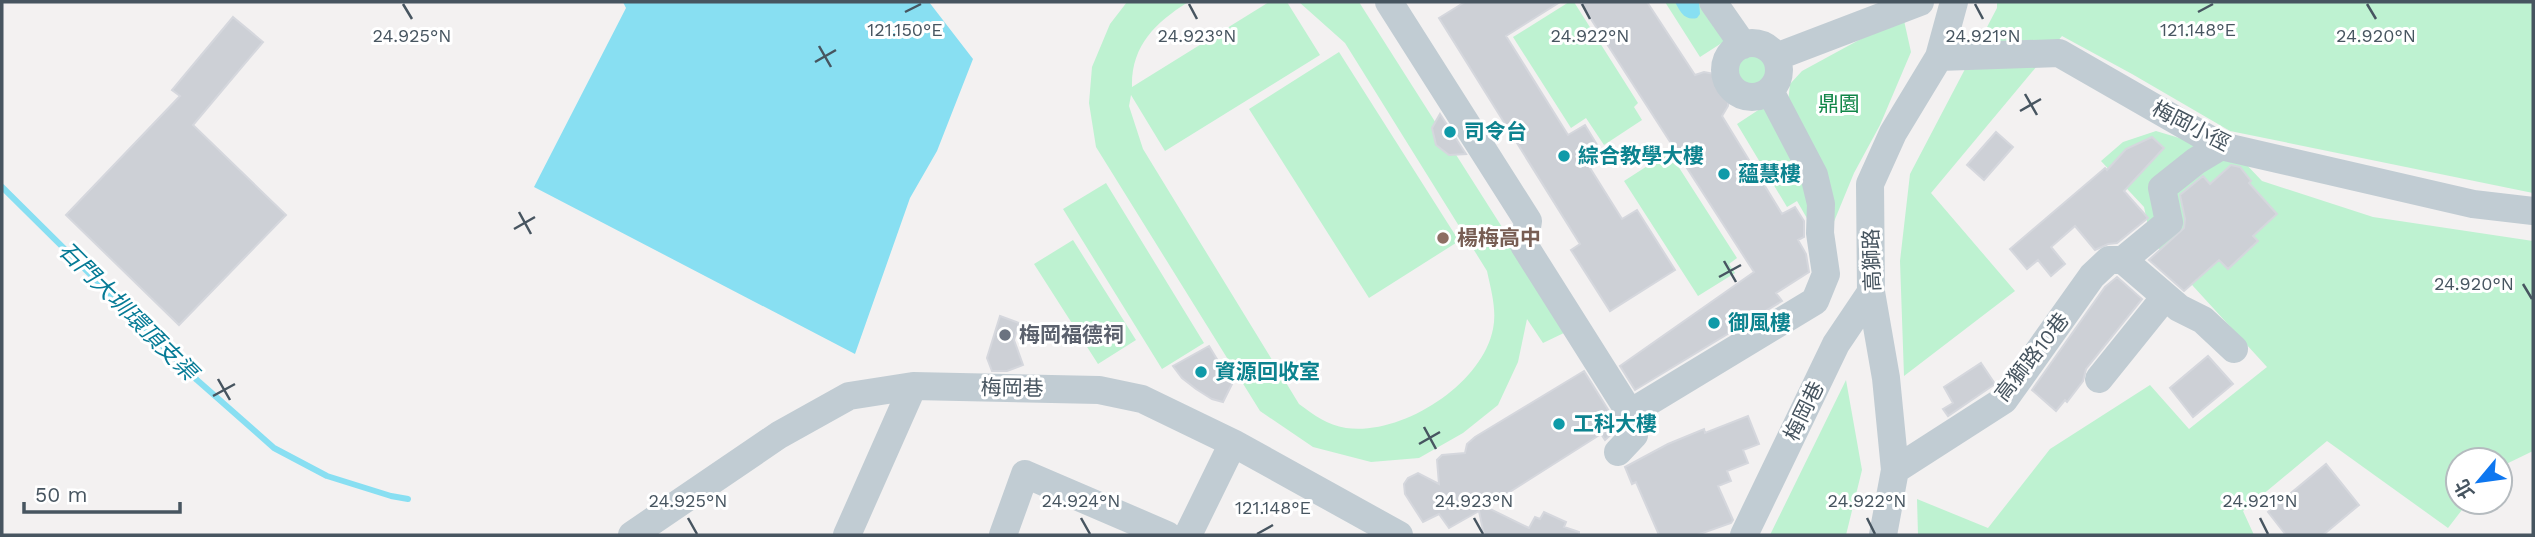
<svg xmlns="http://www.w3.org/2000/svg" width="2535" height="537" font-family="'Work Sans','Noto Sans TC',sans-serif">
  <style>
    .green { fill: #bef2d1 }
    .water { fill: #88dff2 }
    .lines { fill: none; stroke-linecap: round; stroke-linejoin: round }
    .stream { stroke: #88dff2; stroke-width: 6 }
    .building { fill: #cdd0d6; stroke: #d5d7dd; stroke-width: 2 }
    .minor { stroke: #c1ccd3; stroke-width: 28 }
    .ticks { fill: none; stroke: #475560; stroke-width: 2.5 }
    .culture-dot { fill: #0f9aa8; stroke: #fff; stroke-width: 2.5 }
    .education-dot { fill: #8d6e63; stroke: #fff; stroke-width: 2.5 }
    .worship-dot { fill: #6b7280; stroke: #fff; stroke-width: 2.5 }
    .labels { text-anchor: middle; stroke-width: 6; stroke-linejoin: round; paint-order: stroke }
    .park-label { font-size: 21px; fill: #128749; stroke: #fff }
    .street-label { font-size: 21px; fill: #475560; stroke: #fff }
    .culture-label { font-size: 21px; font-weight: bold; fill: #0d838f; stroke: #fff; text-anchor: start }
    .education-label { font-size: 21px; font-weight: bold; fill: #785e54; stroke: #fff; text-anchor: start }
    .worship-label { font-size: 21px; font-weight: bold; fill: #5b616d; stroke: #fff; text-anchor: start }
    .water-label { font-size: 23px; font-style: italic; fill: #077b96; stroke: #fff }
    .ticks-label { font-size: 18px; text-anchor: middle; fill: #475560; stroke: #fff; stroke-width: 6; stroke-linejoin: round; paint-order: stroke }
  </style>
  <rect width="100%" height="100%" fill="#f3f1f1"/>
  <path class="green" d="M1127,2H1188C1155,23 1131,46 1132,87L1269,2H1287L1320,55L1165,151L1131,95L1129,106L1143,149L1299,404C1314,415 1327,425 1346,428C1401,436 1482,385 1493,329C1497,310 1491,290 1487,271L1345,43L1299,2H1359L1568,331L1543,343L1527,319L1518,362L1498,405L1463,433L1419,458L1371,462L1313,447L1260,411L1096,147L1089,103L1092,67L1110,24Z
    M1569,2H1574L1638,103L1634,107L1642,120L1604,145L1586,118L1571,128L1513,37Z
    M1665,2H1705L1728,39L1700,57Z
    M1997,2H2533V193L2230,131L2132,74L2062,36L1931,193L2015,291L1904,376L1900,261L1910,174L1997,8Z
    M1903,16L1911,52L1880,125L1854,173L1833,224L1788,102L1790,84L1802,71Z
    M1339,52L1459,241L1369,298L1249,109Z
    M1735 71a17 17 0 1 1 34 0a17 17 0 1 1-34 0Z
    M1766,105L1812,183V227L1797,201L1787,207L1737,124Z
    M2156,131L2196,143L2243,161L2262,181L2373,217L2533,241V451L2500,467V460H2458V502H2468L2448,528L2327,441L2243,511L2254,535H1918L1917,499L1988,528L2050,449L2150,385L2189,429L2267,367L2151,240L2144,207L2101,161L2123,142Z
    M1669,152L1737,258L1729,264L1735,273L1698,296L1624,181Z
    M1106,183L1204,343L1162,369L1063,209Z
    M1073,240L1136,340L1098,364L1034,264Z
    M1846,380L1862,470L1846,535H1770Z"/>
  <path class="water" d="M623,2H929L973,59L937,151L910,198L855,354L534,187L626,8Z
    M1675,2H1699L1700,14L1697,18C1684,21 1680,11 1675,2Z"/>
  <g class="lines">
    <path class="stream" d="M2,187L197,380L274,448L327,476L391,496L408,499"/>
  </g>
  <path class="building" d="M1465,2H1560L1506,36L1568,135L1585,125L1605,158L1590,168L1622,219L1637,210L1675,270L1610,311L1571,250L1580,244L1439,18Z
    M1580,2H1647L1695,75L1704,72L1714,74L1722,82L1729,93L1728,106L1722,116L1782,214L1795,207L1804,221V237L1798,240L1806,254L1809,272L1776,293L1782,301L1635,390L1620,366L1754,272Z
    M233,17L263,42L193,125L286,215L179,325L66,215L180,96L172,90Z
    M1440,114L1466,154L1449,155L1436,145L1432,128Z
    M1996,132L2013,147L1984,180L1967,165Z
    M2152,137L2164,148L2124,191L2148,218L2117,243L2108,244L2095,250L2075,226L2051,247L2065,264L2051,276L2038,260L2027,269L2010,249L2105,168L2107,170L2126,149Z
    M2231,165L2240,167L2251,181L2249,183L2277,214L2253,236L2258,241L2228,269L2219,260L2184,291L2149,260L2184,228L2185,219L2180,195L2203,176L2210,184Z
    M2117,277L2142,299L2086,369L2083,381L2067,402L2065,400L2056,411L2032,390L2105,287Z
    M1000,316L1019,323L1014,340L1023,365L1007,371H992L987,358Z
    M1209,346L1232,384L1223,402L1212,399L1196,389L1182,378L1173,366Z
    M2208,356L2233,384L2193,417L2170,388Z
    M1981,363L1995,384L1948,416L1943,409L1953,403L1944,387Z
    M1584,371L1614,419L1616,430L1605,440L1601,434L1486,507L1529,528L1535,517L1540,519L1544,512L1566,522L1564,527L1579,532V535H1484L1479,511L1449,528L1439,514L1423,522L1405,494L1404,484L1408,478L1418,473L1439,484L1437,460L1442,455L1465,453L1467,444L1475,437Z
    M1748,416L1759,444L1743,450L1748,463L1727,471L1731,481L1718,486L1733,520L1731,523L1697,535H1659L1636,482L1632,484L1625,467L1668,444L1704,429L1705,433Z
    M2326,464L2359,505L2323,535H2286L2268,512Z"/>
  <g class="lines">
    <path class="minor" d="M1389,2L1528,221L1524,245L1630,413
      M1713,2L1743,45
      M1725 70a27 27 0 1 1 54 0a27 27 0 1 1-54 0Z
      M1776,57L1920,2
      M1939,57L2059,53L2221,146L2473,204L2533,211
      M2123,260L2169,222L2162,188L2196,161L2221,146
      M2099,379L2165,297
      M1618,452L1634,435L1630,413L1815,301L1826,274L1820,233L1821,204L1814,175L1770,91
      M1895,470L2004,400L2092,276L2109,260H2123L2179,308L2203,320L2234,349
      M632,535L779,435L849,396L913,386L1099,390L1142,399L1233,443L1399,535
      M847,535L913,386
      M1003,535L1025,474L1167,535
      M1188,535L1233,443
      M1744,535L1836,344L1871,292
      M1883,535L1895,470L1886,378L1871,292L1870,184L1893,133L1939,57L1954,2"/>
  </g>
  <path class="ticks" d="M403,4L412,19M1189,4L1197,19M1582,4L1590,19M1975,4L1983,19M2367,4L2376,19M905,12L921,4M2198,12L2213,4M819,46L831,67M815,62L836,50M2025,94L2037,115M2020,111L2041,99M519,212L531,234M514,229L535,217M1724,261L1736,282M1719,277L1741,265M2523,284L2532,299M218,379L230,400M213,396L235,384M1424,427L1436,449M1419,444L1440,432M688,518L697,534M1081,518L1090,534M1474,518L1483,534M1867,518L1875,534M2260,518L2268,534M1257,534L1273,525"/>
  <g class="culture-dot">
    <circle cx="1450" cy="132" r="7"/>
    <circle cx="1564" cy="156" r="7"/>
    <circle cx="1724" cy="174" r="7"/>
    <circle cx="1714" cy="323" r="7"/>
    <circle cx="1201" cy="372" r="7"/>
    <circle cx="1559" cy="424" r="7"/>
  </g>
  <circle class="education-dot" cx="1443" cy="238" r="7"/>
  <circle class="worship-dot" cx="1005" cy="335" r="7"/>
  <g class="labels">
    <g class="park-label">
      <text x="1839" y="111">鼎園</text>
    </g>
    <g class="street-label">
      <text transform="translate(2191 126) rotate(27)" y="7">梅岡小徑</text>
      <text transform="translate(1872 260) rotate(-92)" y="7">高獅路</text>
      <text transform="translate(2032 357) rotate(-52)" y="7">高獅路10巷</text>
      <text transform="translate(1012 388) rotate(1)" y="7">梅岡巷</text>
      <text transform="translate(1804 411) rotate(-64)" y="7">梅岡巷</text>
    </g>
    <g class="culture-label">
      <text x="1464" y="139">司令台</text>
      <text x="1578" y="163">綜合教學大樓</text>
      <text x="1738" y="181">蘊慧樓</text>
      <text x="1728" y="330">御風樓</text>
      <text x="1215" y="379">資源回收室</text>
      <text x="1573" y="431">工科大樓</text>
    </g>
    <g class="education-label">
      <text x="1457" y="245">楊梅高中</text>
    </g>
    <g class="worship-label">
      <text x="1019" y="342">梅岡福德祠</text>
    </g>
    <g class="water-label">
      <text transform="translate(128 311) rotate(45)" y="8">石門大圳環頂支渠</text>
    </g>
  </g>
  <g class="ticks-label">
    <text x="905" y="36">121.150°E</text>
    <text x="2198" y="36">121.148°E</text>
    <text x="412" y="42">24.925°N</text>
    <text x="1197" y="42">24.923°N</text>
    <text x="1983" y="42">24.921°N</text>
    <text x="1590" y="42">24.922°N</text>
    <text x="2376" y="42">24.920°N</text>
    <text x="2474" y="290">24.920°N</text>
    <text x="688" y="507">24.925°N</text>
    <text x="1081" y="507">24.924°N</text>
    <text x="1474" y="507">24.923°N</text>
    <text x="1867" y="507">24.922°N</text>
    <text x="2260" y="507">24.921°N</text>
    <text x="1273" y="514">121.148°E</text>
  </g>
  <rect width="2535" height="537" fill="none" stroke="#475560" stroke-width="7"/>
  <g transform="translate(2479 481) rotate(241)"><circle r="33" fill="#ffffff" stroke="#b5bbbf" stroke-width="2"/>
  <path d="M0-5L12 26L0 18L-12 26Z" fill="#0e77f0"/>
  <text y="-10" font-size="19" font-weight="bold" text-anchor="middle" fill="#475560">北</text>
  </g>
  <path d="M24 502v10h156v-10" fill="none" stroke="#475560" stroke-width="3.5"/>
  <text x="35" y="502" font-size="21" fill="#475560" stroke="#ffffff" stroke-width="5" paint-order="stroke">50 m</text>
</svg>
